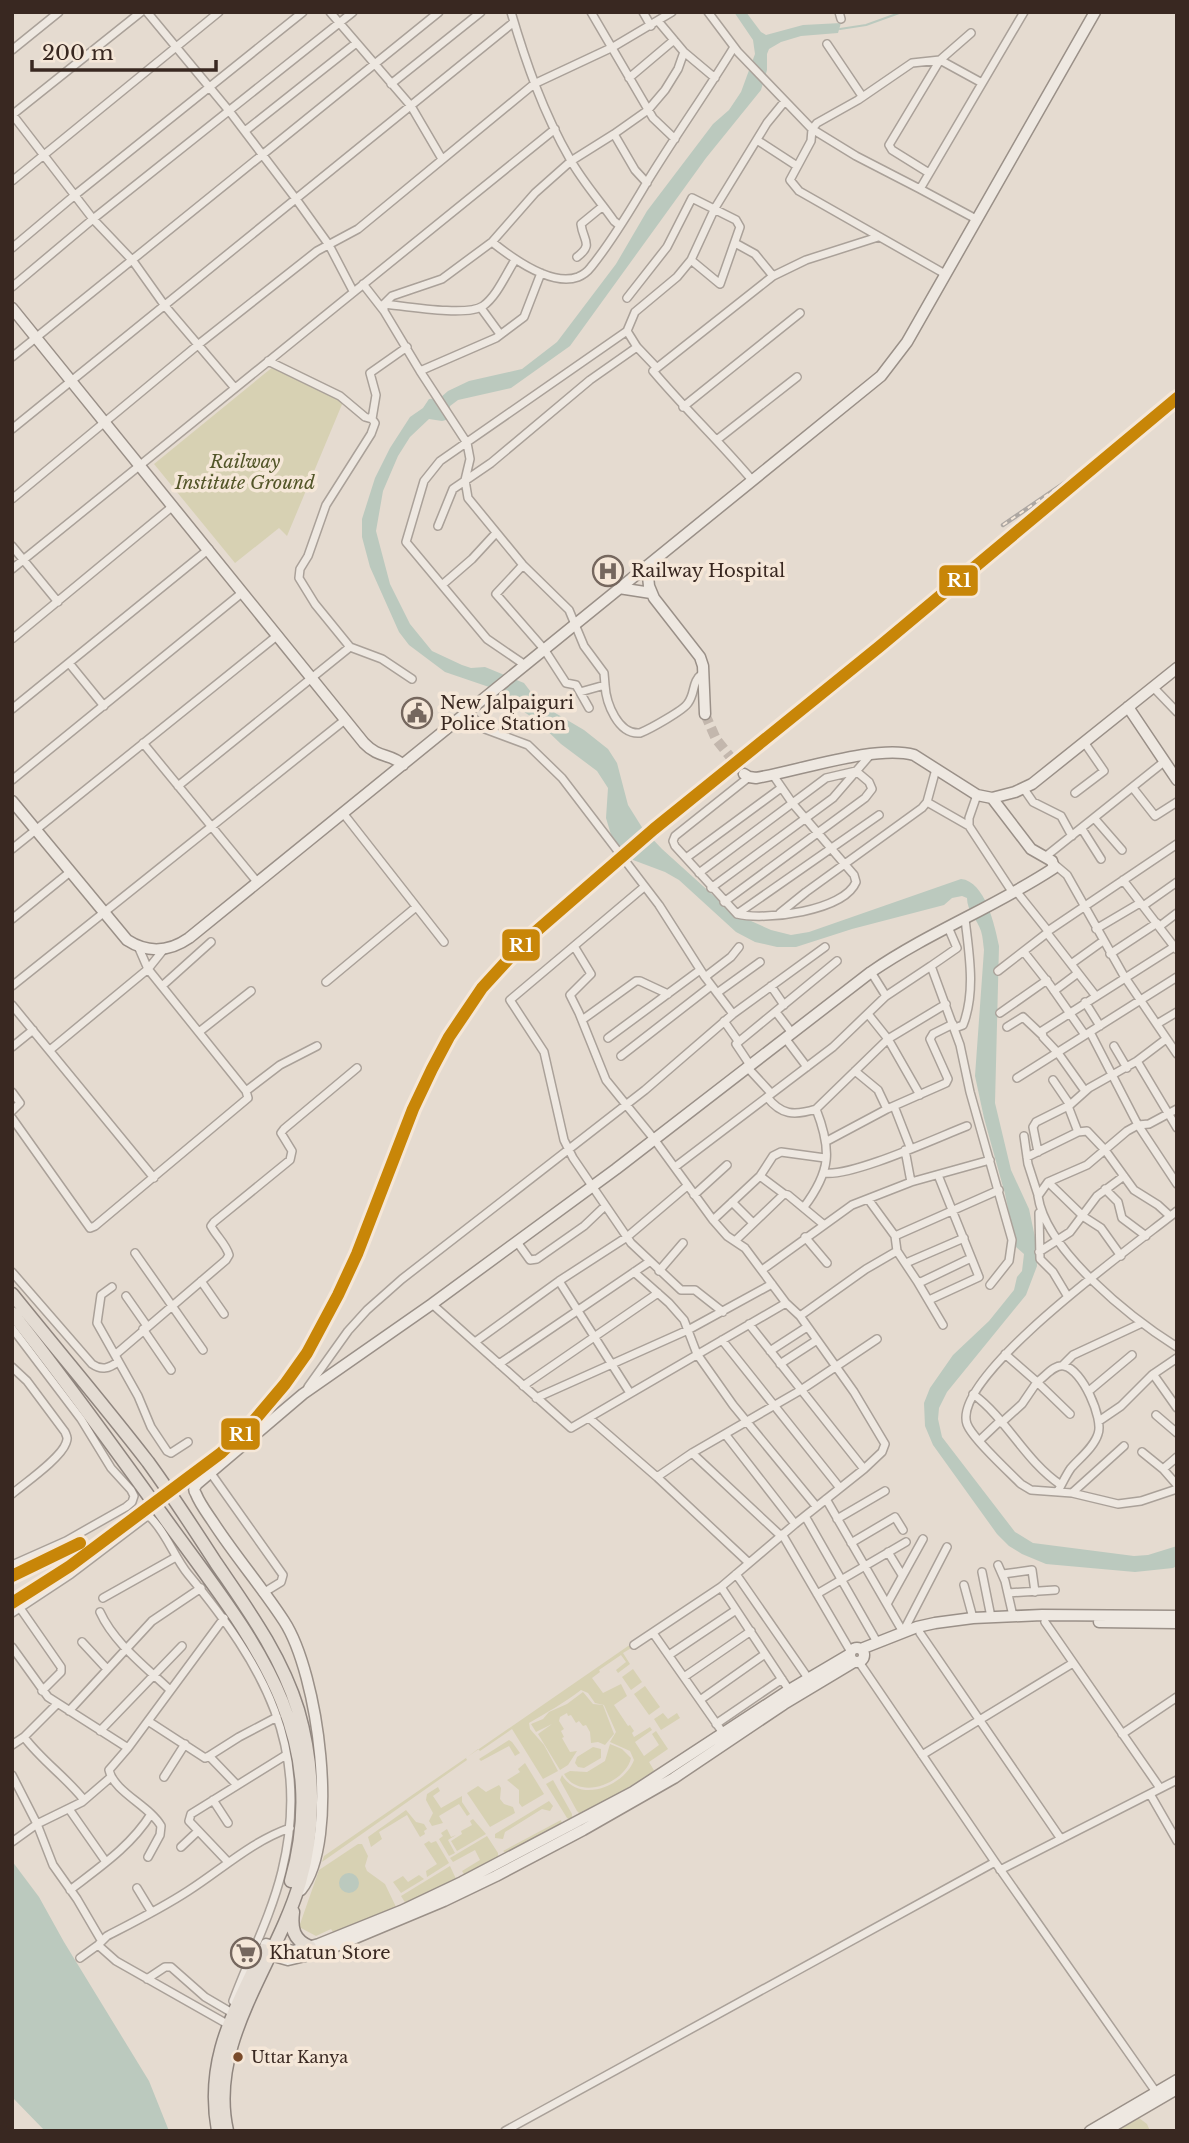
<svg xmlns="http://www.w3.org/2000/svg" width="1189" height="2143" font-family="'Libre Baskerville',serif">
  <style>
    .green { fill: #d7d1b3 }
    .water { fill: #bbc9be }
    .lines { fill: none; stroke-linecap: round; stroke-linejoin: round }
    .stream { stroke: #bbc9be; stroke-width: 2 }
    .secondary-tunnel { stroke: #c3b7ad; stroke-width: 10; stroke-dasharray: 10 5; stroke-linecap: butt }
    .street-casing { stroke: #aaa199; stroke-width: 10 }
    .secondary-casing { stroke: #9a9088; stroke-width: 13 }
    .primary-casing { stroke: #90867f; stroke-width: 15 }
    .street { stroke: #eee8e1; stroke-width: 7 }
    .secondary { stroke: #eee8e1; stroke-width: 10 }
    .primary { stroke: #e4dcd3; stroke-width: 12 }
    .rail-casing { stroke: #ada7a2; stroke-width: 4.5 }
    .rail { stroke: #f5e7d8; stroke-width: 2; stroke-dasharray: 5; stroke-linecap: butt }
    .rail-1-casing { stroke: #f5e7d8; stroke-width: 18 }
    .rail-1 { stroke: #c88608; stroke-width: 12 }
    .bus-dot { fill: #7a4b2a; stroke: #f5e7d8; stroke-width: 2.5 }
    .labels { text-anchor: middle; stroke-width: 7; stroke-linejoin: round; paint-order: stroke }
    .bus-label { font-size: 16px; fill: #392821; stroke: #f5e7d8; text-anchor: start }
    .park-label { font-size: 18px; font-style: italic; fill: #525528; stroke: #f5e7d8 }
    .poi-label { font-size: 18px; fill: #392821; stroke: #f5e7d8; text-anchor: start }
    .line-badge { stroke: #f5e7d8; stroke-width: 2.5 }
    .badge-label { font-size: 19px; text-anchor: middle; font-weight: bold; fill: #fff }
  </style>
  <rect width="100%" height="100%" fill="#e5dbd0"/>
  <path class="green" d="M274,366L343,402L287,536L279,528L235,563L154,464Z
    M631,1644L633,1647L623,1653L630,1664L618,1673L616,1670L626,1662L621,1655L599,1670L600,1672L592,1678L603,1693L621,1684L627,1696L614,1705L628,1726L630,1725L634,1731L632,1733L634,1737L650,1727L652,1730L635,1742L644,1756L659,1745L652,1734L656,1731L668,1749L649,1762L655,1772L581,1815L577,1811L560,1780L562,1775C580,1805 625,1785 634,1760L630,1751L610,1742L616,1732L604,1705L595,1703L588,1693L581,1690C564,1703 546,1713 529,1723L530,1729L544,1745L558,1771L543,1779L512,1729L480,1751L478,1749L466,1758L467,1760L322,1862L324,1856Z
    M633,1669L642,1682L631,1690L622,1677Z
    M645,1686L660,1707L649,1715L634,1694Z
    M583,1692L593,1704L603,1705L614,1734L605,1745L598,1742L591,1743L590,1732L586,1725L583,1726L579,1721L576,1723L571,1715L568,1716L567,1713L560,1717L559,1721L564,1729L561,1731L564,1737L562,1738L570,1752L577,1751L568,1765L560,1770L538,1734L552,1724L536,1732L531,1724L543,1719L549,1712L567,1704Z
    M663,1713L668,1719L677,1713L680,1718L661,1730L654,1719Z
    M509,1740L512,1742L520,1753L515,1756L509,1746L481,1761L479,1759Z
    M610,1744L622,1749L631,1758C626,1782 580,1802 564,1774L570,1771L587,1772L605,1761Z
    M593,1747L601,1749V1758L584,1768L578,1767L575,1763L577,1757Z
    M525,1763L544,1794L522,1807L519,1803V1790L507,1780L520,1772L518,1769Z
    M553,1780L572,1814V1821L567,1818L546,1784Z
    M499,1785L501,1788L500,1799L504,1804L513,1807L515,1813L490,1827L467,1793L478,1786L486,1792Z
    M438,1787L440,1791L433,1796L441,1808L462,1796V1802L470,1814L467,1816L459,1804L439,1816L443,1823L432,1826L429,1821L433,1813L426,1800L427,1794Z
    M549,1801L553,1806L550,1811L542,1809L505,1832L503,1839L495,1838V1834Z
    M406,1810L416,1822L424,1824L427,1829L424,1831L425,1834L420,1837L407,1815L379,1832L382,1839L371,1847L368,1837Z
    M473,1819L486,1834L457,1851L451,1841L462,1834L461,1831L472,1825L470,1821Z
    M561,1820L562,1825L507,1854L503,1851Z
    M447,1829L451,1837L456,1835L448,1840L455,1853L449,1856L439,1839L443,1836L441,1833Z
    M487,1836L498,1853V1859L465,1876L462,1871L480,1860L475,1850L453,1862L450,1858Z
    M429,1841L431,1843L436,1841L449,1863L427,1877L426,1871L437,1864L424,1844Z
    M358,1844H362L368,1856L365,1866L367,1871L385,1884L396,1907L334,1933L331,1929L316,1936L299,1927L319,1870Z
    M450,1866L457,1881L406,1904L401,1896Z
    M419,1875L424,1879L401,1893L393,1882L403,1876L408,1882Z
    M1139,2118L1147,2124L1150,2131H1117Z"/>
  <path class="water" d="M734,12H746L761,32L766,35L803,25L841,23L838,33L801,36L781,42L769,49L767,54V70L761,90L706,158L570,346L511,388L458,400L450,406V419L442,421L429,419L410,437L398,456L383,491L376,531L390,584L410,624L432,651L462,665L471,668L485,667L524,683L540,704L584,730L608,749L617,763L628,805L643,829L662,849L724,905L742,917L771,930L791,935L809,932L961,879C985,881 995,926 999,946L995,1103L1011,1170L1029,1209L1036,1242L1037,1266L1026,1295L947,1392L939,1408L938,1419L942,1437L1015,1532L1033,1543L1134,1556L1148,1555L1177,1546V1566L1173,1568L1135,1572L1046,1564L1022,1554L1009,1546L997,1534L933,1445L925,1426L924,1403L930,1388L953,1355L989,1321L1014,1290L1017,1277L1022,1271L1024,1254L1016,1247L1005,1194L984,1118L975,1076L984,950C983,944 983,937 981,931C977,919 967,911 967,898L962,896L952,898L944,905L852,929L796,947H777L755,942L736,932L679,880L665,872L633,860L612,838L606,818L608,788L597,771L561,744L537,721L489,687L445,672L409,645L399,632L370,567L362,537V519L375,478L390,448L410,417L423,408L429,399L440,398L448,391L469,381L522,369L557,342L616,264L647,211L713,124L729,110L741,92L755,54L753,40Z
    M12,1861L39,1897L64,1942L149,2081L169,2131H45L12,2097Z
    M339 1883a10 10 0 1 1 20 0a10 10 0 1 1-20 0Z"/>
  <g class="lines">
    <path class="stream" d="M840,29L866,25L902,12"/>
    <path class="secondary-tunnel" d="M705,714L716,739L744,774"/>
    <g class="street-casing">
      <path id="street" d="M147,12L230,112L296,199L329,245L353,291
        M330,12L411,106L442,159
        M511,12C526,63 543,112 570,159C582,181 600,201 614,221L619,225
        M591,12L653,118L675,139
        M643,12L651,26
        M708,12L738,52L812,129L856,156L920,189
        M839,12L841,19
        M658,21L684,52L715,78
        M827,44L862,96
        M12,50L59,12
        M629,78L674,40
        M391,84L481,12
        M12,114L93,219L133,261L165,306L234,387
        M12,115L141,12
        M245,131L355,44
        M614,134L635,170L647,183
        M757,140L797,166
        M929,173L892,150L889,145L940,60L982,83
        M12,181L219,12
        M976,219L920,189L1024,12
        M492,242C512,258 551,287 578,277C583,275 588,271 591,267C612,241 630,211 647,182C675,136 706,93 734,47
        M735,243L755,254L773,276
        M12,248L75,195L303,12
        M577,257C594,244 583,241 581,224L603,206
        M945,274L799,191L790,180L811,141L812,129L817,123L858,100L912,63L940,60L971,33
        M363,284L384,311L420,371L467,443L470,459L465,480L468,498L523,565L569,610L584,646L604,673L605,685L580,692
        M12,287L93,219L353,12
        M627,298L667,247L692,198L736,220L740,227L720,284L691,260
        M384,304C405,306 467,317 483,306C497,296 506,274 515,260
        M481,308L500,334
        M384,310V304L392,296L442,279L492,242L535,193L571,161L614,134L648,110L665,90L678,69L684,52
        M627,331L637,347L657,368
        M407,347L370,373L376,395L372,419L375,423L371,434L326,505L308,556L300,569L299,578L315,604L350,647L382,659L412,679
        M12,357L439,12
        M268,361L340,396L365,417L372,419
        M420,371L496,338L524,317L541,273
        M683,407L800,313
        M12,429L514,22
        M718,439L797,377
        M752,480C720,442 685,409 653,371L773,276L806,260L878,237
        M12,499L199,344L317,251L358,229L534,84L613,47L672,12
        M438,526L453,489L491,463L590,380L637,347
        M12,546L58,602
        M523,565L496,594L544,649L566,683L576,685L589,708
        M12,569L555,129
        M442,585L472,559L496,533
        M12,639L173,506
        M69,663L104,706
        M525,665L487,639L406,542L424,481L440,461L627,331L635,312L677,277L691,260L715,208L767,123L785,101
        M605,685C606,703 618,735 640,733C650,729 684,710 688,703C696,692 691,682 703,673
        M1153,687L1177,712
        M12,709L209,549
        M467,712L485,729L528,745L562,778L659,905L705,977L733,1014
        M143,743L258,883
        M749,777L675,836L673,841L675,846L737,914C765,921 844,911 856,882L854,875L793,804L773,775
        M12,780L243,592
        M178,786L350,647
        M1133,788L1155,816L1177,802
        M1024,789L1033,802L1061,816L1072,836
        M1075,793L1104,771L1084,742
        M977,795L969,818V826L1013,893
        M927,802L969,826
        M343,813L444,942
        M1095,819L1122,850
        M1082,829L1101,859
        M12,849L278,635
        M1045,857L1165,761
        M686,858L781,788
        M1054,864L1067,875L1124,976L1177,1054
        M699,873L826,778L856,771L869,782L872,789L865,798L724,902
        M1123,880L1176,949
        M644,887L510,1000L544,1052L564,1140L573,1158L631,1243L681,1290H695L723,1312
        M711,888L833,798L871,754
        M1016,891L1048,931
        M1143,906L1177,882
        M780,913L806,892L922,808L927,802L936,769
        M737,914L879,815
        M12,919L70,872
        M1160,926L1177,913
        M948,927L957,948L931,966L960,1045L970,1092L1012,1240L1009,1261L990,1285
        M1096,929L1140,903
        M574,946L591,974L570,995L579,1013L606,1080L654,1139L713,1220L727,1236L745,1248L786,1303L800,1316L854,1392L885,1444L882,1452L864,1469L795,1524L721,1587L634,1645
        M1024,952L1050,985L1085,1035
        M1110,954L1157,923
        M1071,964L1103,941
        M998,971L1047,933
        M871,972L886,996
        M705,977L731,957L739,947
        M326,982L416,907
        M12,986L346,719
        M162,986L211,942
        M771,986L784,1005
        M1054,991L1078,973
        M717,993L760,962
        M1095,995L1047,933L1048,931L1177,844
        M1085,1002L1100,1026
        M12,1005L154,1178
        M776,1012L792,1033
        M1000,1013L1047,980
        M868,1014L888,1039L920,1095
        M582,1020L636,981H640L668,994
        M724,1021L738,1041
        M1157,1024L1177,1012
        M1007,1027L1023,1017L1041,1034
        M955,1028L963,1025C976,992 969,953 965,919
        M199,1032L251,991
        M1090,1032L1138,1125L1177,1184
        M608,1038L700,970
        M785,1038L807,1067
        M1114,1046L1127,1068
        M12,1047L33,1030
        M50,1050L148,969L164,949
        M621,1056L711,986
        M1137,1061L1177,1128
        M750,1065L736,1044L837,961
        M747,1067L771,1093
        M855,1071L878,1090L887,1109
        M1017,1078L1177,977
        M1053,1080L1070,1105
        M246,1091L280,1065L317,1046
        M1085,1091L1058,1053L1043,1037L1042,1031L1177,945
        M12,1092L20,1103L12,1111
        M767,1097C781,1115 794,1116 816,1109L888,1039L946,1004
        M894,1106L910,1147
        M1068,1106L1078,1132
        M1177,1109L1149,1124L1138,1125L1127,1131L1087,1165L1048,1182L1038,1196C1046,1251 1131,1318 1177,1347
        M12,1118L90,1228L95,1226L248,1098L246,1091L148,969L138,946
        M1024,1136L1028,1164L1038,1195
        M827,1141L887,1109L946,1083L948,1079L930,1039L933,1034L953,1024
        M905,1150L911,1182
        M1038,1152L1033,1127L1036,1122L1070,1105L1089,1088L1137,1061L1166,1039
        M1027,1157L1078,1132L1087,1131L1105,1150L1134,1190L1158,1205L1170,1216
        M675,1167L833,1047L886,996L931,966
        M824,1173C852,1177 936,1138 967,1126
        M760,1176L784,1194
        M1048,1182L1084,1217L1101,1228L1121,1256
        M1105,1189L1118,1202L1122,1218L1146,1236
        M694,1195L727,1165
        M868,1199L895,1236L897,1251L917,1281L921,1282L971,1258
        M732,1202L753,1223
        M804,1207C831,1171 832,1150 816,1109
        M1177,1211C1140,1241 950,1376 967,1424C972,1438 1009,1472 1021,1484L1031,1490L1072,1493L1118,1504L1141,1501L1177,1489
        M1039,1213L1040,1259L1053,1272L1068,1297
        M713,1220L760,1176L773,1156L781,1152L825,1158
        M895,1236L999,1190
        M805,1237L827,1263
        M736,1240L784,1194L788,1195L823,1224
        M517,1242L530,1260L537,1259L584,1226L605,1206
        M1039,1252L1070,1232L1097,1196L1124,1176
        M135,1253L203,1350
        M906,1263L964,1238
        M762,1270L852,1205L911,1182L990,1160
        M659,1271L683,1243
        M12,1272L92,1364C102,1371 109,1368 118,1362
        M634,1272L669,1303L684,1320L697,1354L733,1405L816,1506
        M201,1281L224,1314
        M559,1281L630,1393
        M917,1281L943,1325
        M112,1287L101,1295L97,1323L138,1396L151,1427L167,1451L171,1453L188,1442
        M126,1296L147,1326
        M929,1300L979,1277L938,1175
        M432,1304L571,1428L786,1303
        M800,1316L866,1269L897,1251
        M749,1324L864,1469
        M12,1328L81,1419L111,1468L131,1490L134,1496L132,1502L126,1507L66,1541L12,1565
        M143,1329L171,1370
        M722,1340L840,1488
        M475,1342L559,1281L627,1237L687,1186
        M770,1351L807,1327
        M1005,1354L1037,1382C1045,1377 1054,1364 1064,1366C1082,1369 1104,1419 1098,1434C1094,1447 1080,1458 1071,1468C1066,1475 1062,1484 1058,1491
        M115,1355L226,1260L229,1255C226,1244 216,1236 211,1226L214,1222L290,1160L292,1151L281,1133L284,1129L357,1068
        M499,1364L649,1262
        M780,1364L817,1340
        M1063,1365L1073,1355L1142,1323
        M12,1367L27,1381L65,1432C67,1437 68,1438 66,1443C61,1458 25,1483 12,1494
        M1153,1374L1177,1408
        M523,1386L658,1293
        M308,1387L348,1331L367,1310L402,1279L645,1090L733,1014L825,947
        M1089,1391L1132,1355
        M973,1394C1007,1419 1025,1461 1061,1485
        M536,1398L688,1330L772,1284
        M1156,1415L1177,1433
        M589,1418L657,1477L748,1562
        M1099,1421L1121,1406L1152,1375L1177,1358
        M1001,1423L1022,1404L1037,1382L1070,1414
        M725,1434L795,1524
        M980,1440L1000,1421
        M1142,1452L1163,1469L1177,1485
        M692,1453L781,1536
        M1163,1469L1177,1457
        M210,1472L283,1575L281,1582L263,1593
        M657,1477L692,1453L801,1390L877,1339
        M1072,1493L1124,1446
        M826,1499L903,1632
        M805,1516L877,1642
        M837,1519L885,1491
        M782,1534L851,1652
        M851,1543L895,1517L903,1530
        M888,1552L902,1575
        M998,1565L1005,1581L1013,1616
        M982,1572L991,1617
        M736,1574L808,1678
        M1003,1574L1032,1570L1035,1592
        M964,1585L973,1618
        M721,1587L789,1690
        M1008,1593L1055,1590
        M817,1594L906,1542
        M103,1598L176,1557
        M887,1604L923,1539
        M20,1608L61,1667V1672L42,1691
        M100,1612C114,1643 146,1667 170,1690
        M12,1613L71,1574L146,1517H150C166,1532 174,1557 188,1574C264,1666 312,1748 282,1871C271,1916 249,1958 233,2001
        M1045,1622L1160,1788
        M903,1632L947,1547
        M653,1633L723,1733
        M920,1633L1061,1839
        M82,1642L107,1669
        M12,1647L48,1697L128,1748
        M669,1655L736,1610
        M859,1662L995,1862L1156,2092
        M684,1677L751,1631
        M700,1700L765,1654
        M69,1711L152,1621L201,1588
        M148,1721L205,1758L209,1756L236,1784
        M716,1724L782,1679
        M100,1731L182,1646
        M1122,1734L1177,1697
        M24,1737C42,1761 66,1777 84,1800
        M12,1745L24,1737L57,1704
        M922,1755L1073,1663
        M209,1756L239,1737L277,1717
        M12,1775L37,1824L53,1865L77,1899L101,1940
        M164,1777L185,1744
        M1150,1794L1177,1841
        M213,1800L228,1823
        M69,1809L106,1862
        M12,1842L37,1824L82,1802L111,1777
        M181,1847L198,1831
        M148,1857L160,1835L161,1826C150,1806 114,1792 109,1770L128,1748L224,1618
        M228,1862L189,1821L191,1814L286,1755
        M1000,1870L1177,1780
        M137,1888L151,1911
        M70,1890C100,1867 131,1846 151,1814
        M98,1945L116,1961L229,2025
        M80,1958L98,1945L107,1936C134,1922 162,1908 188,1891C221,1870 252,1841 290,1828
        M147,1979L165,1967H171L205,1997L234,2014
        M505,2131L995,1862"/>
    </g>
    <g class="secondary-casing">
      <path id="secondary" d="M12,308L364,743C379,759 391,753 403,765
        M647,566L649,586L654,598L700,657L703,666L705,714
        M619,588L651,593
        M1128,707L1177,780
        M744,774L749,777L756,778C798,771 877,744 914,755L977,795L992,798L1015,792L1032,784L1177,668
        M12,801L127,940C147,953 169,952 189,938L881,376L907,342L1095,12
        M1099,1622L1177,1623
        M850 1655a7 7 0 1 1 14 0a7 7 0 1 1-14 0Z
        M861,1649L917,1627L935,1623L973,1618L1042,1615L1177,1616
        M301,1890C341,1839 318,1673 284,1621C262,1587 235,1556 213,1522C207,1513 200,1504 196,1494C193,1489 194,1489 197,1484L303,1394L432,1304L616,1169L871,972C929,932 995,907 1054,868L1052,861L1031,849L992,798
        M266,1944L293,1951L319,1944L401,1911L462,1882L633,1792L789,1690L850,1654
        M263,1953L288,1960L322,1952L444,1901L496,1876L583,1830L674,1778L784,1704L854,1662
        M1090,2131L1177,2080
        M1105,2131L1177,2089"/>
    </g>
    <g class="primary-casing">
      <path id="primary" d="M12,1294C57,1350 104,1405 148,1462C172,1495 194,1529 216,1563C248,1610 281,1655 298,1710C314,1765 316,1826 300,1882C276,1964 207,2042 227,2131
        M12,1313C64,1378 112,1445 161,1513C244,1629 335,1726 291,1881
        M293,1912C291,1928 293,1940 310,1947
        M218,2131C205,2059 234,2013 263,1950"/>
    </g>
    <use href="#street" class="street"/>
    <use href="#secondary" class="secondary"/>
    <use href="#primary" class="primary"/>
    <g class="rail-casing">
      <path id="rail" d="M1003,525L1104,456"/>
    </g>
    <use href="#rail" class="rail"/>
    <g class="rail-1-casing">
      <path id="rail-1" d="M12,1576L80,1543
        M12,1603L70,1566L221,1453L252,1423L285,1384L307,1353L338,1295L357,1254L413,1109L432,1069L449,1037L482,988L525,941L654,829L879,647L1177,398"/>
    </g>
    <use href="#rail-1" class="rail-1"/>
  </g>
  <defs>
    <g id="hospital-ring" transform="scale(1.575)"><circle r="9.5" fill="#f5e7d8" stroke="#75675e" stroke-width="1.5"/><path d="M-5-5h3v3.5h4V-5h3V5h-3V1.5h-4V5h-3Z" fill="#75675e"/></g>
    <g id="civic-ring" transform="scale(1.575)"><circle r="9.5" fill="#f5e7d8" stroke="#75675e" stroke-width="1.5"/><path d="M-.6-6.5H3V-4.5H.6V-3L4-1V1h2V6H-6V1h2V-1L-.6-3ZM-1.2 2.5V6h2.4V2.5Z" fill="#75675e"/></g>
    <g id="supermarket-ring" transform="scale(1.575)"><circle r="9.5" fill="#f5e7d8" stroke="#75675e" stroke-width="1.5"/><path d="M-6-5.5h2.5l.6 2H6L4.5 2H-2.5L-4.4-4H-6ZM-1.5 3.2a1.3 1.3 0 1 0 .1 0ZM3 3.2a1.3 1.3 0 1 0 .1 0Z" fill="#75675e"/></g>
  </defs>
  <g fill-rule="evenodd">
    <use href="#hospital-ring" x="608" y="571"/>
    <use href="#civic-ring" x="417" y="713"/>
    <use href="#supermarket-ring" x="246" y="1953"/>
  </g>
  <circle class="bus-dot" cx="238" cy="2057" r="6"/>
  <g class="labels">
    <g class="bus-label">
      <text x="251" y="2063">Uttar Kanya</text>
    </g>
    <g class="park-label">
      <text x="245" y="468">Railway<tspan x="245" dy="21">Institute Ground</tspan></text>
    </g>
    <g class="poi-label">
      <text x="631" y="577">Railway Hospital</text>
      <text x="440" y="709">New Jalpaiguri<tspan x="440" dy="21">Police Station</tspan></text>
      <text x="269" y="1959">Khatun Store</text>
    </g>
  </g>
  <g class="line-badge">
    <rect x="938" y="564" width="41" height="33" rx="7" fill="#c88608"/>
    <rect x="501" y="928" width="40" height="34" rx="7" fill="#c88608"/>
    <rect x="220" y="1417" width="41" height="34" rx="7" fill="#c88608"/>
  </g>
  <g class="badge-label">
    <text x="959" y="587">R1</text>
    <text x="521" y="952">R1</text>
    <text x="241" y="1441">R1</text>
  </g>
  <rect width="1189" height="2143" fill="none" stroke="#392821" stroke-width="28"/>
  <path d="M32 60v10h184v-10" fill="none" stroke="#392821" stroke-width="3.5"/>
  <text x="42" y="60" font-size="21" fill="#392821" stroke="#f5e7d8" stroke-width="5" paint-order="stroke">200 m</text>
</svg>
